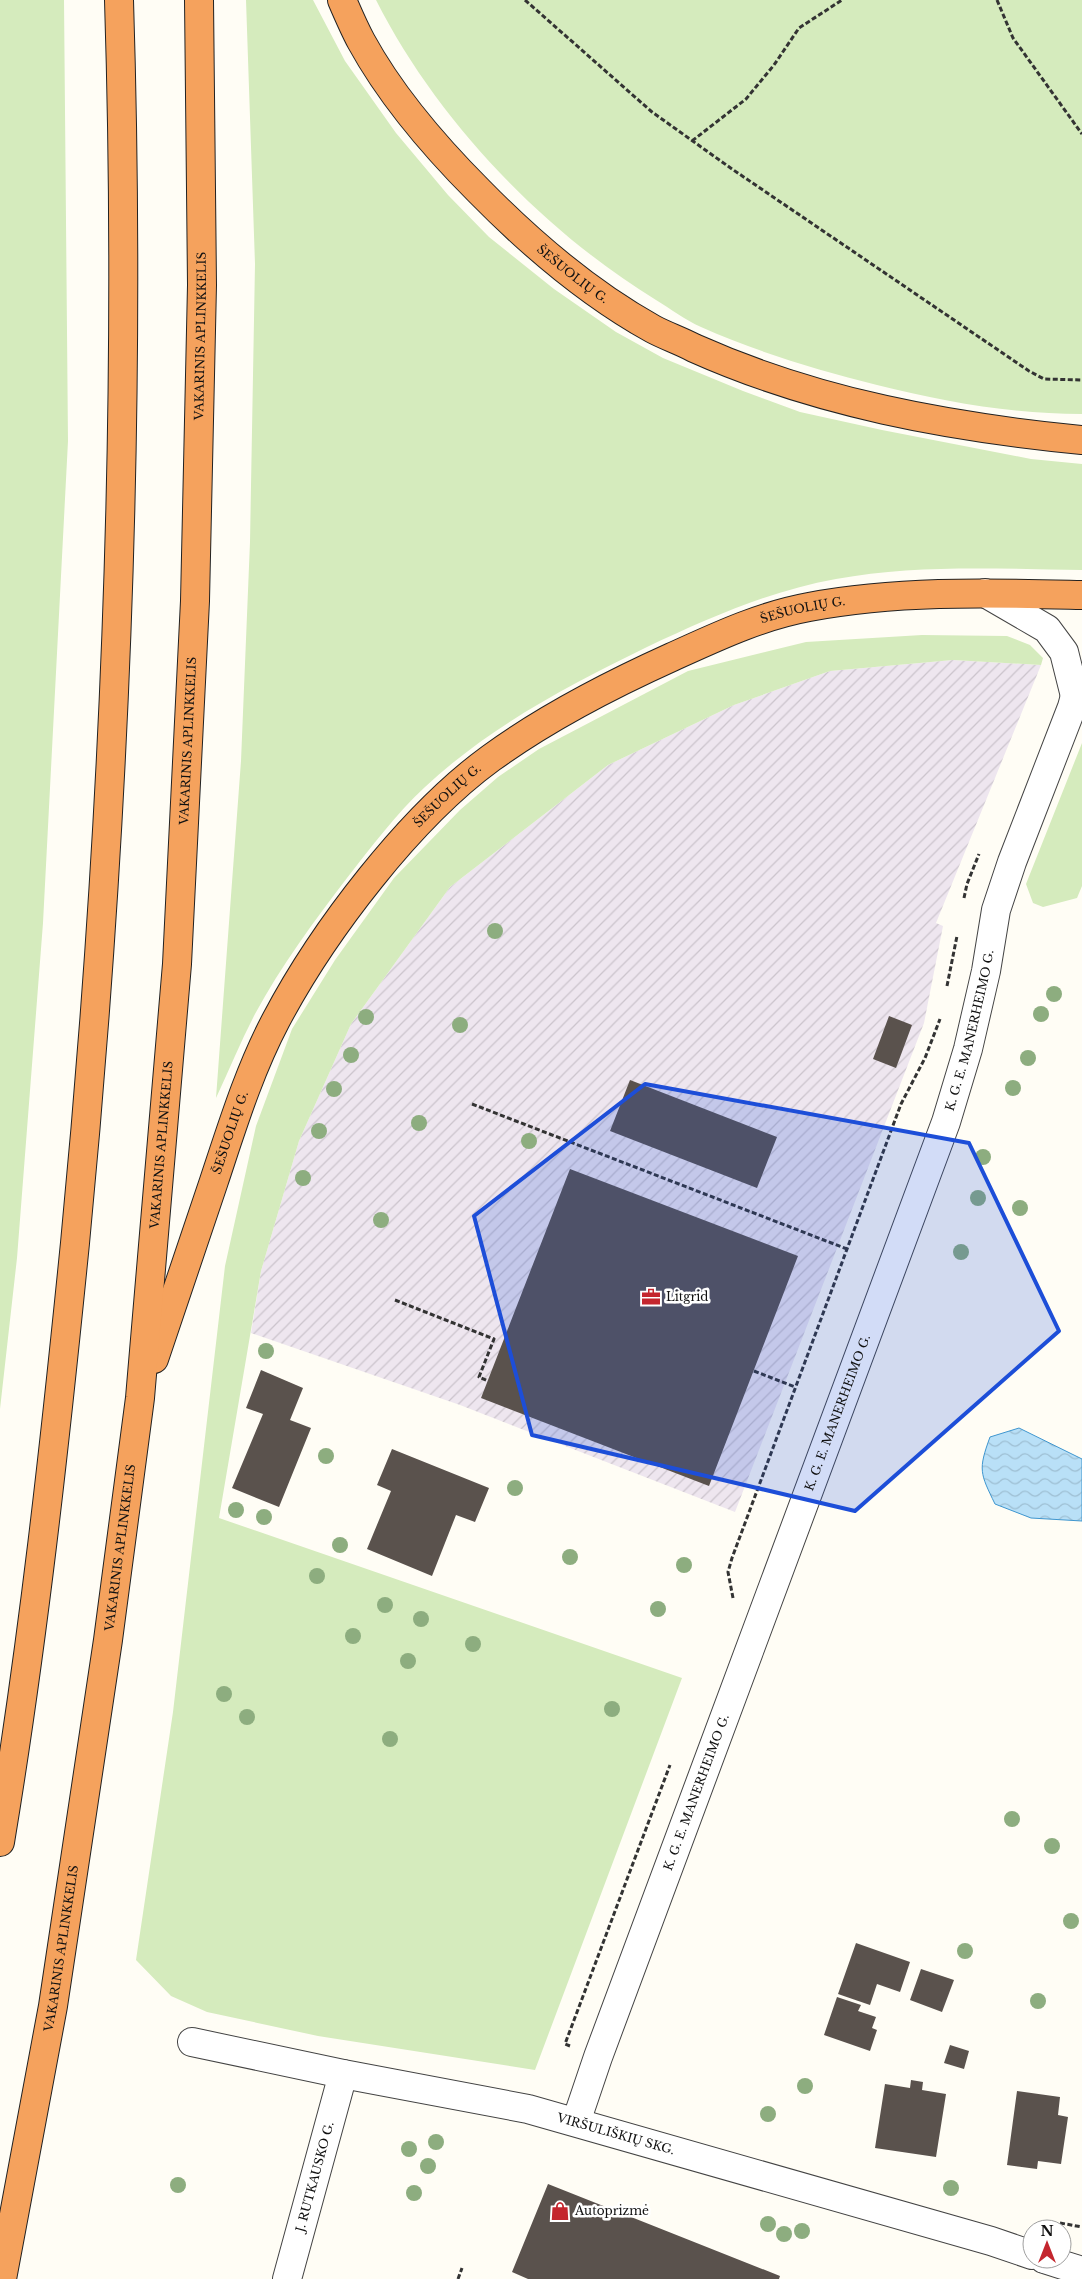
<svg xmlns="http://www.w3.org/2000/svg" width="1082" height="2279" font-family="'Libre Baskerville',serif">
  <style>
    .industrial { fill: url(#industrial-furrows) }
    .grass { fill: #d5ebbd }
    .water { fill: url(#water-waves); stroke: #3f96cf }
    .building { fill: #5a524d }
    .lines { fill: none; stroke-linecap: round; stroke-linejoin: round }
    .minor-casing { stroke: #444; stroke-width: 30 }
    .highway-casing { stroke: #222; stroke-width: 30 }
    .path { stroke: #333; stroke-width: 3; stroke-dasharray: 5 2.5; stroke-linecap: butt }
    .minor { stroke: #fff; stroke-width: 28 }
    .highway { stroke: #f5a25d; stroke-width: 28 }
    .tree { fill: #8dad7f }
    .marked { fill: #1d4ed8; fill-opacity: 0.2; stroke: #1d4ed8; stroke-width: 4; stroke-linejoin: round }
    .labels { text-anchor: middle; stroke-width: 5; stroke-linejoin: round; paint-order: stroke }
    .street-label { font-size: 12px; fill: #111; stroke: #fff }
    .poi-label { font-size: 12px; fill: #111; stroke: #fff; text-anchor: start }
  </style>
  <defs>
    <pattern id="industrial-furrows" width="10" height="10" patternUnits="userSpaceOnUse" patternTransform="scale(1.25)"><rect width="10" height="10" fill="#eee6ef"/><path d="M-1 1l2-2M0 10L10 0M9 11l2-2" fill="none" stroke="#cbc4cc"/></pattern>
    <pattern id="water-waves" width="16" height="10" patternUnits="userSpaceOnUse" patternTransform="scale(1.25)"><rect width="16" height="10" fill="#b9e0f7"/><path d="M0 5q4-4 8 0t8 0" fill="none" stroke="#9ebfd3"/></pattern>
  </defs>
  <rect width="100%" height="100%" fill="#fffdf5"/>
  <path class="industrial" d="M953,660L1041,665L936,923L943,926L924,1023L735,1512L460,1405L251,1333L261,1271L299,1141L351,1024L450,887L608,765L734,705L830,671Z"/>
  <path class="grass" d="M0,0H64L68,441L43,923L17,1258L0,1409Z
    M246,0H313L345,61L396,133L448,195L489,237L554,289L616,332L663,358L743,391L800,412L882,430L1031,459L1082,464V570C1000,569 917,564 836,579C769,591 709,618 647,647C569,685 489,727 425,787C396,814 372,846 347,878C314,921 281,966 255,1014C241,1041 229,1070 216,1098L241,761L250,542L255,264Z
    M376,0H1082V414C1012,414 945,402 877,385C817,370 757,352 701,327C685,320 671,309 656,300C542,230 436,119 376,0Z
    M922,635L1007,636L1030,645L1043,658L1041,665L953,660L830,671L734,705L608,765L450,887L351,1024L299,1141L261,1271L219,1518L682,1678L535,2070L318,2036L207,2012L171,1996L136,1960L173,1712L225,1266L256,1126L292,1029L335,960L394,878L460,810L498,777L539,749L688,671L806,642Z
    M1082,743V886L1077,898L1043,907L1033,903L1026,884Z"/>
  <path class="water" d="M1019,1428L1082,1459V1521L1031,1518L995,1504C980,1473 978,1470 990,1437Z"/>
  <path class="building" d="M889,1016L912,1025L896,1068L873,1059Z
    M630,1080L777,1137L757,1188L610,1131Z
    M570,1169L798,1256L709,1486L481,1398Z
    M261,1370L303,1388L290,1420L311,1428L279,1507L232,1488L263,1414L246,1408Z
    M392,1449L489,1488L475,1522L456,1515L432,1576L367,1549L391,1491L377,1485Z
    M856,1943L910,1962L900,1992L877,1984L870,2005L838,1994Z
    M921,1969L954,1980L942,2012L910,2000Z
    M837,1997L861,2005L858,2011L876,2017L872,2028L877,2030L870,2051L824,2035Z
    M950,2045L969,2051L964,2069L944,2063Z
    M911,2080L923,2082L922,2090L946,2094L936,2157L875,2148L885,2084L910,2088Z
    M1017,2091L1060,2097L1058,2115L1068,2117L1061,2164L1038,2161L1037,2169L1007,2165Z
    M548,2184L780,2276L779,2279H528L512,2272Z"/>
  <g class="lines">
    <g class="minor-casing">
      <g id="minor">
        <path d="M985,593L1047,629L1064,652L1075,696"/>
        <path id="s1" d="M192,2042L343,2074L528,2109L991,2241L1032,2255"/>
        <path id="s2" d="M576,2122L598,2057L946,1122L968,1049L986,971L996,910L1012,862L1072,707L1075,696L1082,685"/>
        <path d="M1044,2259L1082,2271"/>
        <path id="s3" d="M287,2279L343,2074"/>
      </g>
    </g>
    <g class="highway-casing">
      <g id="highway">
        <path id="s4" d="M342,0C348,14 354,28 361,41C391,96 435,147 479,191C531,244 588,293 653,329C666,336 681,341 694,348C817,403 949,427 1082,440"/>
        <path id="s5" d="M154,1359C174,1300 194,1241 214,1181C232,1127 249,1071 276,1020C323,931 410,817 491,758C546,718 610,685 672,657C716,637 760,616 809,607C899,590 991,593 1082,595"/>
        <path d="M0,1842C33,1643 55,1443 75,1243C115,830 132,415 119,0"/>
        <path id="s6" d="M2,2279L53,2006L108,1640L140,1398L177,964L195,601L202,285L199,0"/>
      </g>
    </g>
    <path class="path" d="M525,0L652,112L732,169L1029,371L1044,379L1082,380
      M997,0L1013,38L1082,134
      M692,141L746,99L774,65L799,28L842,0
      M964,898L967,884L979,854
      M947,986L957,936
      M472,1104L847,1249
      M395,1300L494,1339L479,1377L488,1381
      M754,1371L795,1387
      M733,1598L728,1572L732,1558L901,1104L925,1058L940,1019
      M570,2046L565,2044L670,1765
      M1060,2223L1082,2227
      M458,2279L462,2268"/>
    <use href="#minor" class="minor"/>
    <use href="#highway" class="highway"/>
  </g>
  <g class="tree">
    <circle cx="495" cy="931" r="8"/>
    <circle cx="1054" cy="994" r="8"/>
    <circle cx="1041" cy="1014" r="8"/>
    <circle cx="366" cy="1017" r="8"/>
    <circle cx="460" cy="1025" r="8"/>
    <circle cx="351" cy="1055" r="8"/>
    <circle cx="1028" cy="1058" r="8"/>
    <circle cx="1013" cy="1088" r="8"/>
    <circle cx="334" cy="1089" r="8"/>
    <circle cx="419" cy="1123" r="8"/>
    <circle cx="319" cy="1131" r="8"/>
    <circle cx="529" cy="1141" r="8"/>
    <circle cx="983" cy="1157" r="8"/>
    <circle cx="303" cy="1178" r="8"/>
    <circle cx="978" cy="1198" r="8"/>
    <circle cx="1020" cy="1208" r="8"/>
    <circle cx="381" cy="1220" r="8"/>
    <circle cx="961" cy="1252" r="8"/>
    <circle cx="266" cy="1351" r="8"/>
    <circle cx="326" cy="1456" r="8"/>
    <circle cx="515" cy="1488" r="8"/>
    <circle cx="236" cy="1510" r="8"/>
    <circle cx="264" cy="1517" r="8"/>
    <circle cx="340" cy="1545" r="8"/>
    <circle cx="570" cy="1557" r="8"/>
    <circle cx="684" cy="1565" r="8"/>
    <circle cx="317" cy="1576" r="8"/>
    <circle cx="385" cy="1605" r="8"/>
    <circle cx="658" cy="1609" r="8"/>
    <circle cx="421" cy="1619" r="8"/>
    <circle cx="353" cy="1636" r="8"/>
    <circle cx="473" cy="1644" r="8"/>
    <circle cx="408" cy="1661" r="8"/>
    <circle cx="224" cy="1694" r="8"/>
    <circle cx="612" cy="1709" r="8"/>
    <circle cx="247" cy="1717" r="8"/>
    <circle cx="390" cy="1739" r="8"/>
    <circle cx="1012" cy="1819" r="8"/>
    <circle cx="1052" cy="1846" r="8"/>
    <circle cx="1071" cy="1921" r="8"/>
    <circle cx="965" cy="1951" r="8"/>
    <circle cx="1038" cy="2001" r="8"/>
    <circle cx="805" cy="2086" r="8"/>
    <circle cx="768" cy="2114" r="8"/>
    <circle cx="436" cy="2142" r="8"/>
    <circle cx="409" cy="2149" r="8"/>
    <circle cx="428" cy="2166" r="8"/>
    <circle cx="178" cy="2185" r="8"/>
    <circle cx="951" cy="2188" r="8"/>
    <circle cx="414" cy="2193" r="8"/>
    <circle cx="768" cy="2224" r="8"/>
    <circle cx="802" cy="2231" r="8"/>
    <circle cx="784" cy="2234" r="8"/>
  </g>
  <path class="marked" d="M645,1084L969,1143L1059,1331L855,1511L532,1435L474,1216Z"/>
  <defs>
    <g id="office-bare" transform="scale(1.5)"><path d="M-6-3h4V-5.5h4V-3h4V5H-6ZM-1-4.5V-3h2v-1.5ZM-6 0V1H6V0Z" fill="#c4262e" stroke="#fff" stroke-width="2.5" paint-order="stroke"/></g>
    <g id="shop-bare" transform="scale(1.5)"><path d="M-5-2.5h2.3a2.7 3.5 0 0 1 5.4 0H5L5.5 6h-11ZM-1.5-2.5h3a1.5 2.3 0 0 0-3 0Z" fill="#c4262e" stroke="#fff" stroke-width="2.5" paint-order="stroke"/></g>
  </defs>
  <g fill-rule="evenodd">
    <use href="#office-bare" x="651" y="1297"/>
    <use href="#shop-bare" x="560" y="2211"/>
  </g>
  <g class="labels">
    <g class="street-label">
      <text dy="4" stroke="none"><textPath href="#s4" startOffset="362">ŠEŠUOLIŲ G.</textPath></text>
      <text dy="4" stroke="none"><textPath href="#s6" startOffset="1956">VAKARINIS APLINKKELIS</textPath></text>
      <text dy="4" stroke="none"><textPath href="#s5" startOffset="1049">ŠEŠUOLIŲ G.</textPath></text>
      <text dy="4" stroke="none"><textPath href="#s6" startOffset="1551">VAKARINIS APLINKKELIS</textPath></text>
      <text dy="4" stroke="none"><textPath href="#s5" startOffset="644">ŠEŠUOLIŲ G.</textPath></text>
      <text dy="4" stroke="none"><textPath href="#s2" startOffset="1161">K. G. E. MANERHEIMO G.</textPath></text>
      <text dy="4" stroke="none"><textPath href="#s5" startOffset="239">ŠEŠUOLIŲ G.</textPath></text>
      <text dy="4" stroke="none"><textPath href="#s6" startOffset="1146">VAKARINIS APLINKKELIS</textPath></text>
      <text dy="4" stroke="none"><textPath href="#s2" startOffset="756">K. G. E. MANERHEIMO G.</textPath></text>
      <text dy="4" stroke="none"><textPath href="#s6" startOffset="741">VAKARINIS APLINKKELIS</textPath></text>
      <text dy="4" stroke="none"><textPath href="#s2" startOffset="351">K. G. E. MANERHEIMO G.</textPath></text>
      <text dy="4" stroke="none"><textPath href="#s6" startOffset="336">VAKARINIS APLINKKELIS</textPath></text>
      <text dy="4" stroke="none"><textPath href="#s1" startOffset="434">VIRŠULIŠKIŲ SKG.</textPath></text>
      <text dy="4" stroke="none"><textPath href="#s3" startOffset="106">J. RUTKAUSKO G.</textPath></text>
    </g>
    <g class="poi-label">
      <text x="666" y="1301">Litgrid</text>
      <text x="575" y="2215">Autoprizmė</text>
    </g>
  </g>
  <g transform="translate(1047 2244)"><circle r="24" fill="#ffffff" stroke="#a0a0a0"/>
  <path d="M0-4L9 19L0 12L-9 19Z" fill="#c4262e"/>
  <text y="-8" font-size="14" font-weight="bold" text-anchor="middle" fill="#111111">N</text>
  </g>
</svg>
